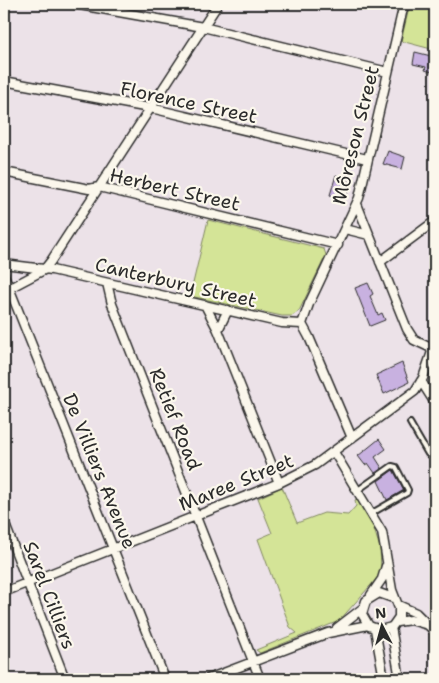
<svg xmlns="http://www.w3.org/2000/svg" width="439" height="683" font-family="'Shantell Sans',sans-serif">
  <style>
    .green { fill: #d4e497; stroke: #808861 }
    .building { fill: #c8b1e0; stroke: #2b2b2b }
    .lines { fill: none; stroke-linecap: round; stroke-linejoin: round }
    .lane-casing { stroke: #2b2b2b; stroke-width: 8 }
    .street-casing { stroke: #2b2b2b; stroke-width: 11 }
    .lane { stroke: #fbf7ec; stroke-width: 4 }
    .street { stroke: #fbf7ec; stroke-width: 8 }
    .labels { text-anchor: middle; stroke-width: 4.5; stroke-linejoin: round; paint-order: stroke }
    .street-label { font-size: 19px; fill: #2b2b2b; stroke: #fbf7ec }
  </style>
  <rect width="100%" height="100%" fill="#ece2e8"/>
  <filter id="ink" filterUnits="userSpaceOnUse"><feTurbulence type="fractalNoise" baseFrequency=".02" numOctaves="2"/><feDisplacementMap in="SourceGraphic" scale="10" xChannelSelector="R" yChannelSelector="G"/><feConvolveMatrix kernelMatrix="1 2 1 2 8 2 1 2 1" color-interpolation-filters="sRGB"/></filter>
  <g filter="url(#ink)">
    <path class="green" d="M410,4H435V50L401,41Z
      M208,220L324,249L326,255L299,311L292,316H282L190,296Z
      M282,487L297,523L324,513L348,515L356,506L355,500L359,498L373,526L380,548L381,569L378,577L339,621L260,653L256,650L297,633L290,627L258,539L272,533L258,498Z"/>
    <path class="building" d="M415,52L435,57L431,72L425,70L426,67L413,64Z
      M388,151L405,157L402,169L383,164Z
      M336,175L349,181L350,183L347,194L343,193L341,198L330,195Z
      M368,283L373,294L370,296L378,315L382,313L385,320L370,326L355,288Z
      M402,363L409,382L384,394L376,375Z
      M379,439L386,449L375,457L382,468L375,473L368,463L365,465L358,456Z
      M393,470L404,490L387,500L378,481Z"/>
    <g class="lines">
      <g class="lane-casing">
        <path id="lane" d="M410,423L428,454L435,457
          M358,490L392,466L396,467L408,490L407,493L372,513"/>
      </g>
      <g class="street-casing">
        <path id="street" d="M74,4L203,27L388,72
          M4,81L155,109L367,159
          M4,172L89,189L99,187L338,245
          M357,204L407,329L414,340L433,349
          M345,229L369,235
          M380,262L435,221
          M4,264L52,270L282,323L302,324
          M4,275L165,679
          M107,283L112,304L260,679
          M4,291L44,270L51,261L218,4
          M205,305L218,330L279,483
          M302,324L309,304L359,198L404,4
          M302,324L309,337L352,438
          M218,330L228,310
          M421,381L435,403
          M334,452L382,532L392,590L399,608V617L392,627L380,630L369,626L362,614L366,601L379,593L393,598
          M4,522L65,679
          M4,592L279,483L315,465L415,391L423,378L435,343
          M371,595L382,579L386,566
          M398,605L416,613L435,632
          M397,622L411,620L428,625
          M391,627L400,679
          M337,628L363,608
          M375,629L384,679
          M208,679L328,633L368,625"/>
      </g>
      <use href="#lane" class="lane"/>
      <use href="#street" class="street"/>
    </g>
  </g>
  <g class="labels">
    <g class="street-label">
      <text transform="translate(189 102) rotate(12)" y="7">Florence Street</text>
      <text transform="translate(355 135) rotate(-76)" y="7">Môreson Street</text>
      <text transform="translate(175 189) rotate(13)" y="7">Herbert Street</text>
      <text transform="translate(176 282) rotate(13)" y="7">Canterbury Street</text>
      <text transform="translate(176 419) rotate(68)" y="7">Retief Road</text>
      <text transform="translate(100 471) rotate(68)" y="7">De Villiers Avenue</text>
      <text transform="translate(236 482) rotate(-22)" y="7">Maree Street</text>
      <text transform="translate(50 595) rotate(69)" y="7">Sarel Cilliers</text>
    </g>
  </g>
  <rect width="439" height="683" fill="none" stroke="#fbf7ec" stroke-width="20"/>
  <rect x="10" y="10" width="419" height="663" fill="none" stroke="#2b2b2b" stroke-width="2" filter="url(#ink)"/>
  <g transform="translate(382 626) rotate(354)" stroke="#fbf7ec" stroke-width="4" paint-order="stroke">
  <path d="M0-4L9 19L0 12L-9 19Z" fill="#2b2b2b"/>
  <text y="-8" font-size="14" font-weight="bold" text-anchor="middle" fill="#2b2b2b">N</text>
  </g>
</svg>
